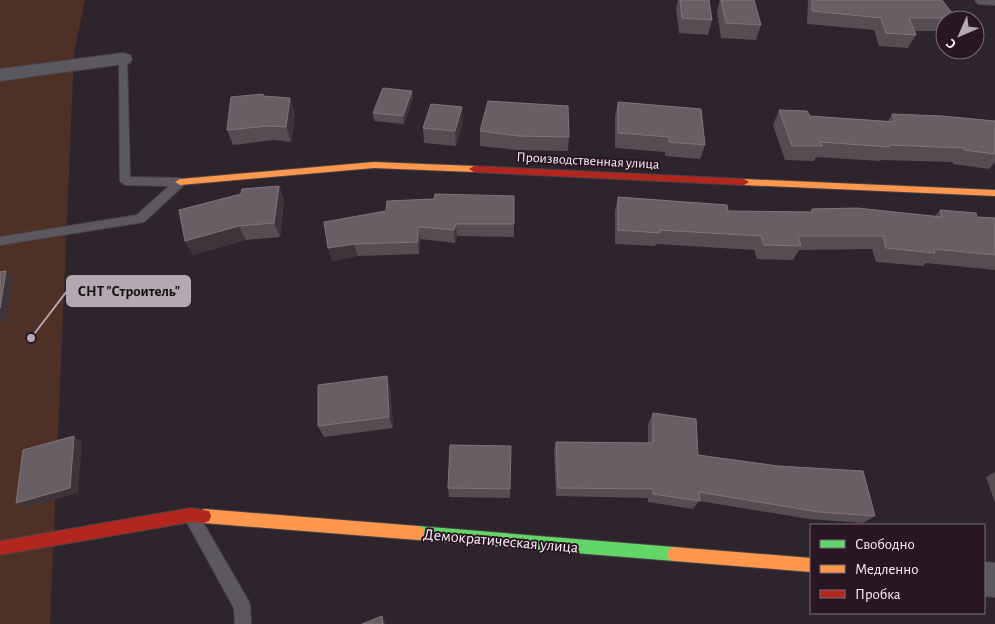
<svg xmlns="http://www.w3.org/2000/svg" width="995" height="624" font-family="'Alegreya Sans',sans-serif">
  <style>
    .green { fill: #4e3026 }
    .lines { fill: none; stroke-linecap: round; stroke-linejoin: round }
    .lane-casing { stroke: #4a4247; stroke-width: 2 }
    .street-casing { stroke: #4a4247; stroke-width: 2 }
    .fast-casing { stroke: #4a4247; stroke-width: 2 }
    .slow-casing { stroke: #4a4247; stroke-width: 2 }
    .jam-casing { stroke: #4a4247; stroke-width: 2 }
    .lane { fill: #5c5860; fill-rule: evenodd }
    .street { fill: #5c5860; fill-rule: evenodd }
    .fast { fill: #63d668; fill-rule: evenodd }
    .slow { fill: #ff974d; fill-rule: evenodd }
    .jam { fill: #b3261e; fill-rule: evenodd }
    .wall { fill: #564c51 }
    .shaded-wall { fill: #3e353a }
    .building { fill: #685e63; stroke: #7f757a }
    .labels { text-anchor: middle; stroke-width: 4; stroke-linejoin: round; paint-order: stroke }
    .street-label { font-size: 14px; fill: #fdf1f9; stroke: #281723 }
    .near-street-label { font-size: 16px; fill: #fdf1f9; stroke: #281723 }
    .leader { fill: none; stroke: #b5a9b1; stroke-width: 2 }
    .callout-dot { fill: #b5a9b1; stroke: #281723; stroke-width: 2 }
    .callout { fill: #b5a9b1; stroke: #b5a9b1; stroke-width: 2 }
    .callout-label { font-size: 15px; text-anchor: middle; font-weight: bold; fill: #111 }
  </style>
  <rect width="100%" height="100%" fill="#2e242b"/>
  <path class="green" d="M0,0H85L74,53L50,624H0Z"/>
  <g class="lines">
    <g class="lane-casing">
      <path id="lane" d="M123,56L127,59L130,177L180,178L185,182L184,185L144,222L0,245V237L137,215L169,186L125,185L120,181L119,59Z
        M193,511L198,514L248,600L250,606L251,624H235L234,608L185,519L188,514Z"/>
    </g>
    <g class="street-casing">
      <path id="street" d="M975,0H995V5L978,4Z
        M123,53L130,55L132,59L130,63L0,81V69Z
        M984,562L995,563V597L984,596Z"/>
    </g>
    <g class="fast-casing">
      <path id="fast" d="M418,526L674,547L679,549L681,554L679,559L674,561L418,540L413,538L411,533L413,528Z"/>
    </g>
    <g class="slow-casing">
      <path id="slow" d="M374,162L474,166L479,169L474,172L374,168L180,185L175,182L180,179Z
        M744,179L995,190V196L744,185L739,182Z
        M204,509L418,526L423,528L425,533L423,538L418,540L204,523L199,521L197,516L199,511Z
        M674,547L811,558V572L674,561L669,559L667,554L669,549Z"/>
    </g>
    <g class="jam-casing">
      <path id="jam" d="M474,166L744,179L749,182L744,185L474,172L469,169Z
        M191,508L209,511L211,516L209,521L204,523L191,522L0,555V541Z"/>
    </g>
    <use href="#lane" class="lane"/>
    <use href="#street" class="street"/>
    <use href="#fast" class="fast"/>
    <use href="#slow" class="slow"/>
    <use href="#jam" class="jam"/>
  </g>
  <path class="wall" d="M678,0H709L712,20L708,35L679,33L676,8Z
    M720,0H754L761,25L756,40L721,38L717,12Z
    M808,0H942L956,18L955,20H945V31H914L916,35L908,48L879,46L874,30L807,24Z
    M412,91L413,98L404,124L374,121L373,113Z
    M263,94L264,96L290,98L295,113L291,142L274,140L233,145L227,130Z
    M618,102L705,145L700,159L665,156V152L615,148V116Z
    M779,110L810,116L888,121L892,114L995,121V163H994L989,169L953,164V162L881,160L880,161L816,157L814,161L785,160L773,125Z
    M463,121L456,146L424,143L423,128Z
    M480,131L569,137L568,151L517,150L480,146Z
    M279,186L284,201L280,237L246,240L193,255L185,241Z
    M618,197L728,211L810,212L812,209L935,216L940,210L977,217L995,218V270L926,263L923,266L876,262L872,249L799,250L793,260L757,259L754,250L656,244L655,246L615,244V211Z
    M324,222L514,224V237L457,236L455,243L420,239L419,254L358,256L332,261Z
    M390,388L393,428L324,437L318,426Z
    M653,413L698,455L875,516L863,523L809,519L699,501L693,509L648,502V498L556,496L554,451L556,442L648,443V424Z
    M995,472V503L986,477Z
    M448,488L510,489V498L449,497Z"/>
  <path class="shaded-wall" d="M412,91L413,98L404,124L403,116Z
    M290,98L295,113L291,142L286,127Z
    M462,107L463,121L456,146L455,131Z
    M279,186L284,201L280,237L274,223Z
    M456,224L457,236L455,243L454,230Z
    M239,226L246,240L193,255L185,241Z
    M418,227L420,239L419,254L418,242Z
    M354,244L358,256L332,261L328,248Z
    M6,271L13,278L7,321L0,322V308Z
    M387,376L390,388L393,428L389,417Z
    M74,436L82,442L78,493L25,508L16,503Z
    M382,616L386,622L387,624H383Z"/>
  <path class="building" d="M680,0H709L712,20L682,18Z
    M721,0H754L761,25L726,23Z
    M812,0H942L956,18H909L916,35L886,33L881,18L812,11Z
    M383,88L412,91L403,116L373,113Z
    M263,94V96L290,98L286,127L269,126L227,130L231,97Z
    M488,101L568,106L569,137L518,136L480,131Z
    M618,102L701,109L705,145L669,142V137L618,133Z
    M431,104L462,107L455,131L423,128Z
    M779,110L807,111L810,116L895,122L892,114L942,116L995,121V154L964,150V148L889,145V147L820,142L822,146H792Z
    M279,186L274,223L239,226L185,241L179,210L241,194L242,189Z
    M435,194L514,196V224H456L454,230L418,227V242L354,244L328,248L324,222L386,211L387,201L434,199Z
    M618,197L727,205L728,211L813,212L812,209L857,208L942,217L940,210L976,213L977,217L995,218V255L934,249L935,253L886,248L883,236H798L801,246L764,245L761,236L659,230L660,233L618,230Z
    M6,271L0,308V272Z
    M387,376L389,417L318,426V385Z
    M653,413L696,419L698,455L778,466L863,471L875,516L819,512L699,492L700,501L653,494V489L558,488L556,442L653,443Z
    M74,436L70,488L16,503L23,450Z
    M450,445L511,446L510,489L448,488Z
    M382,616L383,624H362Z"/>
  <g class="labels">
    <g class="street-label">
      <text transform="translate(588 160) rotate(3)" y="5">Производственная улица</text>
    </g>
    <g class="near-street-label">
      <text transform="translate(501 540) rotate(5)" y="6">Демократическая улица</text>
    </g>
  </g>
  <path class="leader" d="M31 338L67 291"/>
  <circle class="callout-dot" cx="31" cy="338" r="5"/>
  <rect class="callout" x="67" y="276" width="123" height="30" rx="5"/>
  <g class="callout-label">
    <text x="129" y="296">СНТ "Строитель"</text>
  </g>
  <rect x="810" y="524" width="175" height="90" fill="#281723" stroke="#7d6e79"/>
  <rect x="820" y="540" width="25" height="8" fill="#63d668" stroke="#7d6e79"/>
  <text x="855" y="549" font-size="15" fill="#fdf1f9">Свободно</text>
  <rect x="820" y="565" width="25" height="8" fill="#ff974d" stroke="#7d6e79"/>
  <text x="855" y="574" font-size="15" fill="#fdf1f9">Медленно</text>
  <rect x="820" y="590" width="25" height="8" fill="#b3261e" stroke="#7d6e79"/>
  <text x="855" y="599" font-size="15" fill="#fdf1f9">Пробка</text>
  <g transform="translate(960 35) rotate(225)"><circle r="24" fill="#281723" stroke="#7d6e79"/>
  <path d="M0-4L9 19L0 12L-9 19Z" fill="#b5a9b1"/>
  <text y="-8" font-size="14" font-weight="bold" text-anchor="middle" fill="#fdf1f9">С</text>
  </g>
</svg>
